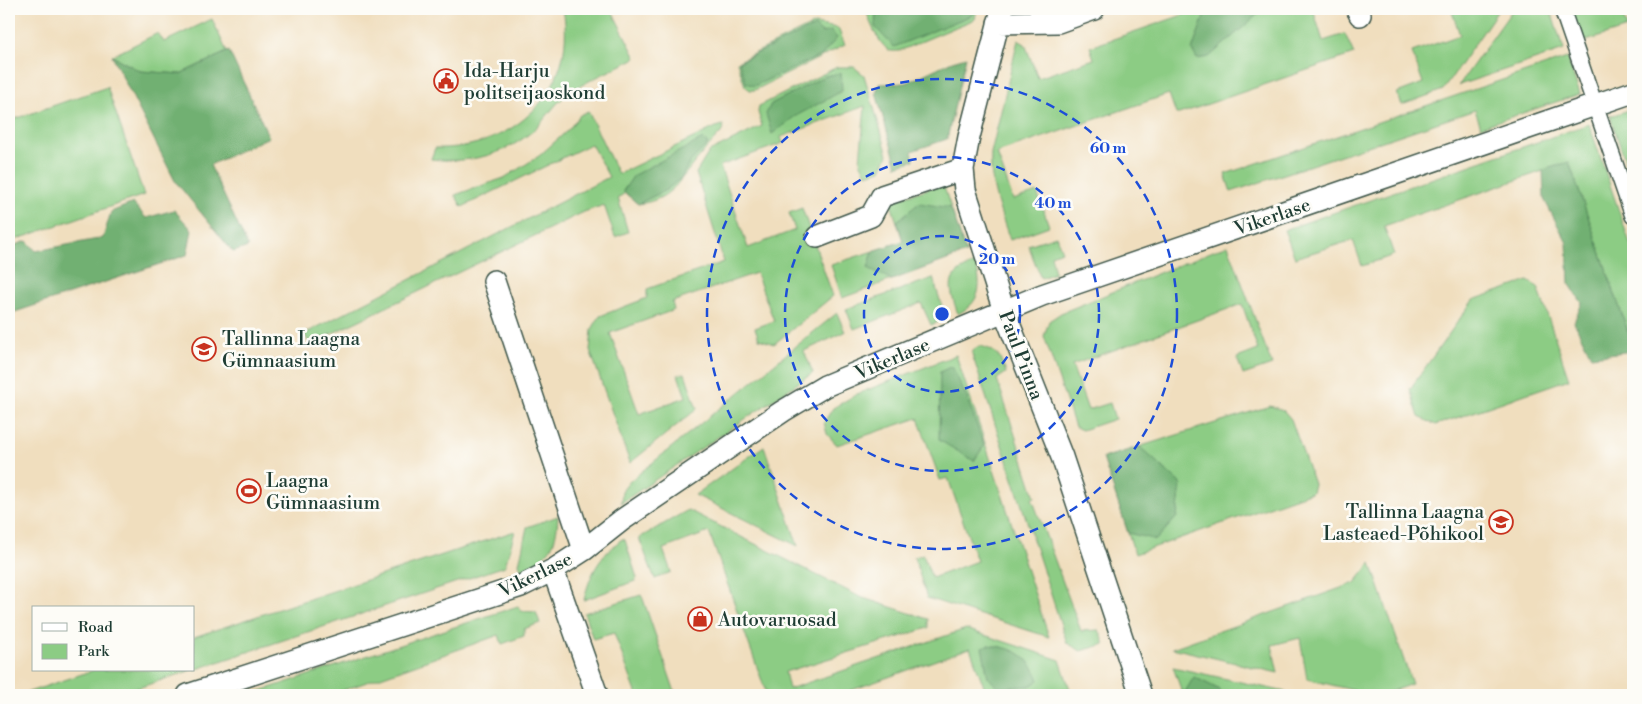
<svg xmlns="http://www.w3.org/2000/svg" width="1642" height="704" font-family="'Libre Bodoni',serif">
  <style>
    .green { fill: #8ccc84; stroke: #56845c }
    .forest { fill: #71b072; stroke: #487653 }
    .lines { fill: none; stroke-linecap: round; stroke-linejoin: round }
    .pedestrian-casing { stroke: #3e5549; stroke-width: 18 }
    .minor-casing { stroke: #3e5549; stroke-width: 24 }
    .pedestrian { stroke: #fff; stroke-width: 15 }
    .minor { stroke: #fff; stroke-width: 21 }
    .ring { fill: none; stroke: #1d4ed8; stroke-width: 2.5; stroke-dasharray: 9 6 }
    .labels { text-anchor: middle; stroke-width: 5; stroke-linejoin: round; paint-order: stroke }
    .poi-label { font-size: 19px; fill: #1f3d34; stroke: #fdfcf7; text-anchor: start }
    .street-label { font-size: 19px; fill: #1f3d34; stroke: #fdfcf7 }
    .centre { fill: #1d4ed8; stroke: #fdfcf7; stroke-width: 2.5 }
    .ring-label { font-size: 15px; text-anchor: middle; font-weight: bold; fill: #1d4ed8; stroke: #fdfcf7; stroke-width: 5; stroke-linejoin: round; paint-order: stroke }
  </style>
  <rect width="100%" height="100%" fill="#fdfcf7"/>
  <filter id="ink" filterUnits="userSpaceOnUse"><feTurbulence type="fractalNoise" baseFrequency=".02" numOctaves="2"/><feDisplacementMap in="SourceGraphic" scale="10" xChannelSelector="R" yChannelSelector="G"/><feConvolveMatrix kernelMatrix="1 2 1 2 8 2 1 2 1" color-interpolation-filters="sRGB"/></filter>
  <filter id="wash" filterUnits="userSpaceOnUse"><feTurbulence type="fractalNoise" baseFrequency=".0096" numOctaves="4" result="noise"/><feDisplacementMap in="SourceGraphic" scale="20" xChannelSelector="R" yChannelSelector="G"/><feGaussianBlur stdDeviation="1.12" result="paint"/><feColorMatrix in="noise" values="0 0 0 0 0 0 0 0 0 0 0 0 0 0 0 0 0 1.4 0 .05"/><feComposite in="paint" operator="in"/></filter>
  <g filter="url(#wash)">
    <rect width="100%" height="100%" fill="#f0debe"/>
    <path class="green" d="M563,9H611L636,58C615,69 583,82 565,96C554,105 547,117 537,127C508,155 470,164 431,159L435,148C512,151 579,90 563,9Z
      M867,9H977L975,19L899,51C894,51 890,52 887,49C879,43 866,17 867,9Z
      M1200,9H1313L1323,41L1345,34L1354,54L1179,114H1176L1169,94L997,153L1013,200L1037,192L1049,226L1010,240C1000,211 989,184 991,153L1018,40L1025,44L1038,78L1094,59L1090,47Z
      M1451,9H1499L1443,90L1402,105L1397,93L1423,83L1412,52L1460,35Z
      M1513,9H1550L1564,50L1459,85Z
      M1571,9H1620L1627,28L1583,42Z
      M212,19L227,52L180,74L140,71L112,56L158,33L164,42Z
      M814,24L838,28L845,45L755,90H750L745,86L737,62Z
      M1567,58L1580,94L1481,127L1475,110L1231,192L1225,174Z
      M837,67H854L864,75L888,155L881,170L866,174L860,161L865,106L781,137L783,143L720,166L748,248L795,230L789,213L802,208L833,296L774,344L759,339L755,328L774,321L756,273L672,302L674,310L610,333L639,414L686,397L678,375L685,373L697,409L630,463L590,350L591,340L592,329L600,316L647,298V289L724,262L696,173L709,152L762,126L758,112L759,106Z
      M107,87L144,195L9,242V121Z
      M1633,109V184L1610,116Z
      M588,111L618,174L716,127L723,125L724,130C716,138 707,147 700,156C679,179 673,200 638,204L625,193L618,198L628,232L615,237L604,205L584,212L310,344L304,334L609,177L591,144L462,207L455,195L504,178L539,156L568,130L580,115Z
      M1589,124L1633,252V346L1569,162L1384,226L1394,255L1362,266L1353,240L1295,258L1284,230Z
      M943,184L966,253L842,298L831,265L903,241L890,201Z
      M1056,236L1062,251L1051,255L1055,273L1041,278L1028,245Z
      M1228,245L1272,365L1243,375L1237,358L1258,350L1242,304L1072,365L1088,410L1110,403L1115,419L1082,430L1075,427L1044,336L1049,321L1061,313Z
      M975,264C983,286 980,303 958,314C949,288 944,274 975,264Z
      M933,278L946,319L931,325L921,303L854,329L846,309Z
      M1528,281L1538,287L1569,379L1436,425L1419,417L1410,389L1473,300Z
      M837,313L845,332L804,351L813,373L621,503L622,491L630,481Z
      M979,346C996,349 1001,357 1006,373L997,379L1035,497L1032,498L1081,631L1099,630L1105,644L1081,651L1067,643L972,354L974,349Z
      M956,355L1049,637L927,598L914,557L923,555L932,578L977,561L948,478L940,480L918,418L837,445L827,434L824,422L833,408L857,394Z
      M1270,406L1283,410L1291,419L1314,484L1312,492L1135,554L1103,458Z
      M764,446L798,546L695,495Z
      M688,510L860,597L928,619V628L785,672L789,689L966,629L1060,660L1072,695H987L970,648L838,695H767L709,532L663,549L671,572L655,579L639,538Z
      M558,516C556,549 550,554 522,571L519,564L527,527Z
      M515,531L505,566L194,670V637Z
      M622,539L625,540L637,578L635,581L584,600C590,573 600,556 622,539Z
      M1371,563L1412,684L1381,695H1373L1307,679L1300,638L1272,645L1278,673L1172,648L1355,583Z
      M641,595L643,599L676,695H637L614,633L593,639L584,613Z
      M518,606L521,611L536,612L540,623L524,629V636L502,644L499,635L330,695H248Z
      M1173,667L1299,695H1183Z
      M94,670H192L117,695H20Z"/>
    <path class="forest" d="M876,9H975L972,15L894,47L875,27Z
      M1215,9H1264L1209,57L1197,59L1192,50L1206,11Z
      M815,26L822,33L831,31L837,38L822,55L754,86L746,83L739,62Z
      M229,51L269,137L210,165L248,247L233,252L175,181L112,56L140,71L180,74Z
      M966,57L947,139L912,151L914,160L897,166L876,93L879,84L906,83L952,61Z
      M841,73L842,91L794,117L772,134L766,114L771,104L825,76Z
      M703,139L708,144L690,162L681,178L666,190L638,204L623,191L634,175Z
      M1569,162L1633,346V351L1591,356L1574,322L1582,303L1569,283L1567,243L1544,199L1543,170Z
      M133,203L146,218L174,210L192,230L187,255L9,314V247L27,241L36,251L103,238L111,212Z
      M919,203L951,208L966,253L892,280L868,268L873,251L903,241L897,221Z
      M952,366L967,398L984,446L974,461L939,440L940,372Z
      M1140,447L1181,484L1177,517L1156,540L1128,533L1103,458Z
      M988,645C1015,648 1029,655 1039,680L1030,686L998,688L988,677L982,647Z
      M1194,677L1218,689L1222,695H1183Z"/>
  </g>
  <g filter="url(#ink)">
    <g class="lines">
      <g class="pedestrian-casing">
        <path id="pedestrian" d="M1562,9L1633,216"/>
      </g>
      <g class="minor-casing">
        <path id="minor" d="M1002,9L969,137L963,169L965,190L1004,311L1062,457L1141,695
          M1357,9L1360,15
          M998,23L1058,22L1094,9
          M817,237L871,216L882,196L963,169
          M494,281L584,550
          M553,570L597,695
          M188,695L521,586L553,570L584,550L622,520L783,411L825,386L1042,295L1633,92"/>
      </g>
      <use href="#pedestrian" class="pedestrian"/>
      <use href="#minor" class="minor"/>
    </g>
  </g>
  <g class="ring">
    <circle cx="942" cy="314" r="78"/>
    <circle cx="942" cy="314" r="157"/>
    <circle cx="942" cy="314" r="235"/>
  </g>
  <defs>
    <g id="civic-ring" transform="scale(1.25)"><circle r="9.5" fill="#fdfcf7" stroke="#c8321e" stroke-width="1.5"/><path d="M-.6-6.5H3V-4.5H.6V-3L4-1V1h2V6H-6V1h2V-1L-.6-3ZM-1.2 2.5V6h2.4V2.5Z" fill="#c8321e"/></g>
    <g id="school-ring" transform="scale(1.25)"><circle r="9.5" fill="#fdfcf7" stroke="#c8321e" stroke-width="1.5"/><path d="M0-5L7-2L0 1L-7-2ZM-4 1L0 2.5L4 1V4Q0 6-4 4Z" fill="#c8321e"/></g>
    <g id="stadium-ring" transform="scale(1.25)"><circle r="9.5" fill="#fdfcf7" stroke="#c8321e" stroke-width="1.5"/><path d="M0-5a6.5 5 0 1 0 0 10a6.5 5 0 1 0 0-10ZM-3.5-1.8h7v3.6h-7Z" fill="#c8321e"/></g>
    <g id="shop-ring" transform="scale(1.25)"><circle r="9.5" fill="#fdfcf7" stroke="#c8321e" stroke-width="1.5"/><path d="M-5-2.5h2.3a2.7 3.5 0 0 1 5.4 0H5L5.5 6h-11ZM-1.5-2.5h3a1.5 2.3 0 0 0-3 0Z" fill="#c8321e"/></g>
  </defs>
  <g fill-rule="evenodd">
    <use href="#civic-ring" x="446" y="81"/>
    <use href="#school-ring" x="204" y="349"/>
    <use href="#stadium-ring" x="249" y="491"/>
    <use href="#school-ring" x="1501" y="522"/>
    <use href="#shop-ring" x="700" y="619"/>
  </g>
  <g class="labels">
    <g class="poi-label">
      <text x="464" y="77">Ida-Harju<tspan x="464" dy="22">politseijaoskond</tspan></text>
      <text x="222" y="345">Tallinna Laagna<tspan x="222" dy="22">Gümnaasium</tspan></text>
      <text x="266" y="487">Laagna<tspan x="266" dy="22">Gümnaasium</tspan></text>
      <text x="1484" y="518" text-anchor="end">Tallinna Laagna<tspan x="1484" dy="22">Lasteaed-Põhikool</tspan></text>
      <text x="718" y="626">Autovaruosad</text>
    </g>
    <g class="street-label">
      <text transform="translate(1272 216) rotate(-19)" y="7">Vikerlase</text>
      <text transform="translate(1022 355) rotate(69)" y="7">Paul Pinna</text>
      <text transform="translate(892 358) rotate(-23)" y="7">Vikerlase</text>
      <text transform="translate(535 574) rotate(-26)" y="7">Vikerlase</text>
    </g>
  </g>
  <circle cx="942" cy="314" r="8" class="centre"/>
  <g class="ring-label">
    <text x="1108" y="153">60 m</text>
    <text x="1053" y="208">40 m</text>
    <text x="997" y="264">20 m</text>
  </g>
  <rect width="1642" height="704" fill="none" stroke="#fdfcf7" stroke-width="30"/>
  <rect x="32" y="606" width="162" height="65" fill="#fdfcf7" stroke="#a4b0a9"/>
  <rect x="42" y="623" width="25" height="8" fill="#ffffff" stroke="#a4b0a9"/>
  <text x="78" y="632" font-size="15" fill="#1f3d34">Road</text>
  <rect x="42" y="644" width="25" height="15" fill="#8ccc84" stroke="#a4b0a9"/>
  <text x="78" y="656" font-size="15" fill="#1f3d34">Park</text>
</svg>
